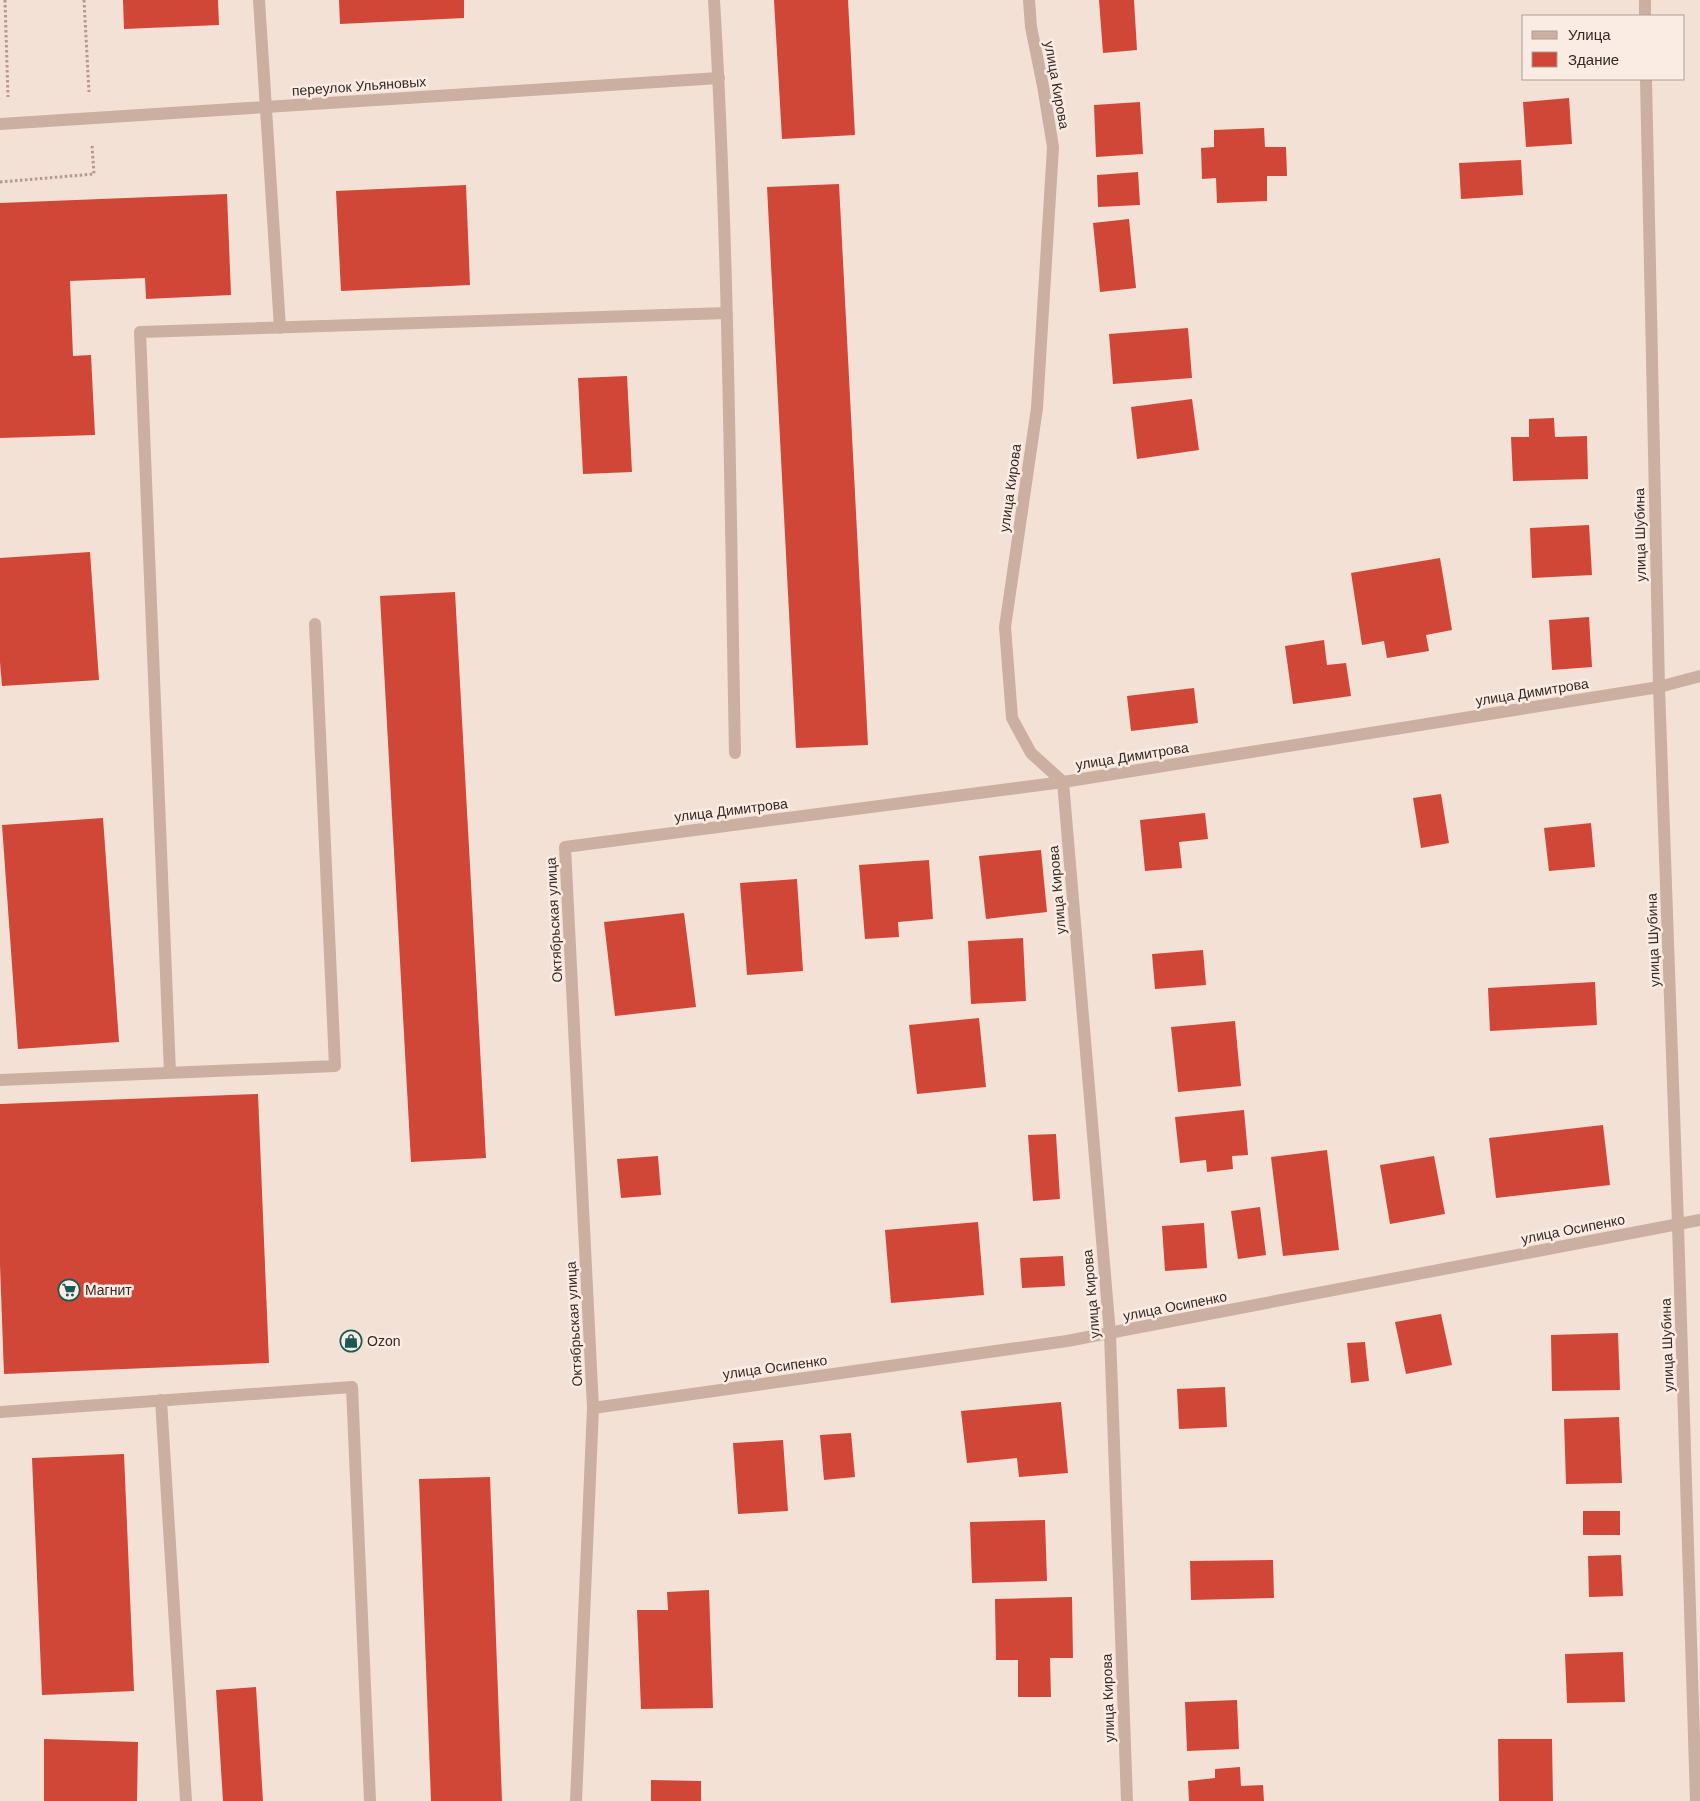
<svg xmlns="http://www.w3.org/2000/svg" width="1700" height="1801" font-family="Helvetica,sans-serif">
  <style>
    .building { fill: #d04637 }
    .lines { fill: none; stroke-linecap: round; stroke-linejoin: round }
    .path { stroke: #b7988c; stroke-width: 3; stroke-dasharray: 2.5 2.5; stroke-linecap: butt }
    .lane { stroke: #cbafa1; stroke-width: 12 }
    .street { stroke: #cbafa1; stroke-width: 12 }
    .labels { text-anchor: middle; stroke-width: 5; stroke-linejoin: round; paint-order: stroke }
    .street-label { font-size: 14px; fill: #352825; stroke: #faece2 }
    .poi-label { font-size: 14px; fill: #352825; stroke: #faece2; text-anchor: start }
  </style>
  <rect width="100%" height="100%" fill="#f3e1d6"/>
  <path class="building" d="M123,0H218L219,25L124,29Z
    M339,0H464V18L340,24Z
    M774,0H848L855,135L782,139Z
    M1099,0H1134L1137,50L1103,53Z
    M1569,98L1572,144L1526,147L1523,102Z
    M1140,102L1143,154L1096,157L1094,105Z
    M1264,128L1265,147H1286L1287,176H1267V201L1217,203L1216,178L1202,179L1201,148L1214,147V130Z
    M1521,160L1523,195L1461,199L1459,163Z
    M1138,172L1140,205L1098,207L1097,175Z
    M839,184L868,745L796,748L767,187Z
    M466,185L470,285L341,291L336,191Z
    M227,194L231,295L146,299L145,278L70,281L73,356L91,355L95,435L0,438V203Z
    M1129,219L1136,288L1100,292L1093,223Z
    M1188,328L1192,378L1113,384L1109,334Z
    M627,376L632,472L583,474L578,378Z
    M1192,399L1199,450L1137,459L1131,407Z
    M1554,418L1555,437L1587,436L1588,479L1513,481L1511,437H1529V419Z
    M1589,525L1592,575L1532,578L1530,528Z
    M90,552L99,680L2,686L0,662V558Z
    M1440,558L1452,630L1426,635L1429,651L1387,658L1384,641L1362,645L1351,573Z
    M455,592L486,1158L411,1162L380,596Z
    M1589,617L1592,667L1552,670L1549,620Z
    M1324,640L1327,665L1346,663L1351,696L1293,704L1285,646Z
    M1194,688L1198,723L1131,731L1127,696Z
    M1441,794L1449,843L1421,848L1413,798Z
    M1205,813L1208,839L1179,842L1182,868L1145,871L1140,820Z
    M103,818L119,1042L18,1049L2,825Z
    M1591,823L1595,867L1549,871L1544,828Z
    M1041,850L1047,912L986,919L979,856Z
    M929,860L933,919L898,922L899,937L865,939L859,865Z
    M797,879L803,971L747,975L740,883Z
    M684,913L696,1007L615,1016L604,922Z
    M1023,938L1026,1001L971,1004L968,941Z
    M1203,950L1206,985L1155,989L1152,954Z
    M1595,982L1597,1025L1490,1031L1488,988Z
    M979,1018L986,1087L917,1094L909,1025Z
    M1235,1021L1241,1086L1178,1092L1171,1027Z
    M258,1094L269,1363L4,1374L0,1265V1104Z
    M1244,1110L1248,1155L1232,1156L1233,1169L1207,1172L1206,1160L1180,1163L1175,1117Z
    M1603,1125L1610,1185L1496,1198L1489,1138Z
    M1056,1134L1060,1199L1033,1201L1028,1135Z
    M1327,1150L1339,1250L1283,1256L1271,1157Z
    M658,1156L661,1195L621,1198L617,1159Z
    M1434,1156L1445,1214L1390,1224L1380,1165Z
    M1260,1207L1266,1255L1238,1259L1231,1211Z
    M978,1222L984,1295L891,1303L885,1230Z
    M1204,1223L1207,1268L1165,1271L1162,1226Z
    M1063,1256L1065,1286L1022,1288L1020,1258Z
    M1441,1314L1452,1365L1406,1374L1395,1322Z
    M1618,1333L1620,1390L1552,1391L1551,1335Z
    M1365,1342L1369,1381L1351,1383L1347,1343Z
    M1225,1387L1227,1427L1179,1429L1177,1389Z
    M1061,1402L1068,1473L1019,1477L1017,1458L967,1463L961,1411Z
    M1619,1417L1622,1483L1566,1484L1564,1419Z
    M851,1433L855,1477L824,1480L820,1435Z
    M783,1440L788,1511L738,1514L733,1443Z
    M124,1454L134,1691L42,1695L32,1458Z
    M490,1477L502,1801H431L419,1479Z
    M1583,1511H1620V1535H1583Z
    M1045,1520L1047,1581L972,1583L970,1522Z
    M1621,1555L1623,1596L1589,1597L1588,1556Z
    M1273,1560L1274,1598L1191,1600L1190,1561Z
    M709,1590L713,1708L641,1709L637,1610H668L667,1592Z
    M1072,1597L1073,1658H1050L1051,1697H1018V1660H996L995,1599Z
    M1623,1652L1625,1702L1567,1703L1565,1654Z
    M256,1687L263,1801H223L216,1690Z
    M1237,1700L1239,1749L1187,1751L1185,1702Z
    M44,1739L138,1742L137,1801H44Z
    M1498,1739H1552L1553,1801H1499Z
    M1240,1767L1241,1786L1263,1785L1264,1801H1189L1188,1781L1215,1778V1769Z
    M651,1780L701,1781V1801H651Z"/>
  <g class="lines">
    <path class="path" d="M5,0L8,97
      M84,0L89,92
      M0,182L94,174L92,145"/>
    <path class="lane" d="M259,0L280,328
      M714,0C729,251 730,502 735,753
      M170,1073L140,332L727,313
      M0,1080L335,1066L315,624
      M161,1400L186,1801
      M0,1412L352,1387L370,1801"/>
    <path class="street" d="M1029,0L1031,27L1043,86L1053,147L1037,408L1005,627L1012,718L1031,753L1063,782L1110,1334L1127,1801
      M1645,0V16
      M1646,79L1659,687L1678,1225L1696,1801
      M0,124L719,78
      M593,1408L1067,1341L1700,1220
      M576,1801L593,1408L565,847L1063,782L1659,687L1700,676"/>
  </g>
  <defs>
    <g id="supermarket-ring" transform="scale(1.125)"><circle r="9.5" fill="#faece2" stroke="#175a55" stroke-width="1.5"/><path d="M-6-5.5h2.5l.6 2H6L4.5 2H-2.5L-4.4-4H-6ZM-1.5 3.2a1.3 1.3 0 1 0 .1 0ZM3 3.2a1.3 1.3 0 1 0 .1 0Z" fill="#175a55"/></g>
    <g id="shop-ring" transform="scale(1.125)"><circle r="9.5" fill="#faece2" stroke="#175a55" stroke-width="1.5"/><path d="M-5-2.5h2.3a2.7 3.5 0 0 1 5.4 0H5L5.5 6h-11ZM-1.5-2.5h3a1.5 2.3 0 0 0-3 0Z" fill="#175a55"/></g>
  </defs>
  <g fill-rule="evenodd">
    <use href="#supermarket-ring" x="69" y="1290"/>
    <use href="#shop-ring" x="351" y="1341"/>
  </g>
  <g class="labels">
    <g class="street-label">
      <text transform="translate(1057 85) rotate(80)" y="5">улица Кирова</text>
      <text transform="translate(359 86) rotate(-4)" y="5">переулок Ульяновых</text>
      <text transform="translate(1010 488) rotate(-82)" y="5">улица Кирова</text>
      <text transform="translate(1640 535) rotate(-91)" y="5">улица Шубина</text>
      <text transform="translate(1532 692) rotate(-9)" y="5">улица Димитрова</text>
      <text transform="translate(1132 756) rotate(-9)" y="5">улица Димитрова</text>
      <text transform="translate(731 810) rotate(-7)" y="5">улица Димитрова</text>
      <text transform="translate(1057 890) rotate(-95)" y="5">улица Кирова</text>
      <text transform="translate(554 920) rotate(-93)" y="5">Октябрьская улица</text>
      <text transform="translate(1653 940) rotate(-92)" y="5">улица Шубина</text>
      <text transform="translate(1573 1229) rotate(-11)" y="5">улица Осипенко</text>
      <text transform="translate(1091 1294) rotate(-95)" y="5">улица Кирова</text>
      <text transform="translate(1175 1306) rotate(-11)" y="5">улица Осипенко</text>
      <text transform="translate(574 1324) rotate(-93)" y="5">Октябрьская улица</text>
      <text transform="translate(1667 1345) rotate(-92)" y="5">улица Шубина</text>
      <text transform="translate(775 1367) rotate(-8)" y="5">улица Осипенко</text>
      <text transform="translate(1108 1698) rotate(-92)" y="5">улица Кирова</text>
    </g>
    <g class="poi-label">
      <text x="85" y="1295">Магнит</text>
      <text x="367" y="1346">Ozon</text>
    </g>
  </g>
  <rect x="1522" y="15" width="162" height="65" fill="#faece2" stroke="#ab9e96"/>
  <rect x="1532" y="31" width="25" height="8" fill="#cbafa1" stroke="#ab9e96"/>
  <text x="1568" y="40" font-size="15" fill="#352825">Улица</text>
  <rect x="1532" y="52" width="25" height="15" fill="#d04637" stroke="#ab9e96"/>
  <text x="1568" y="65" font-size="15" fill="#352825">Здание</text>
</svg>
